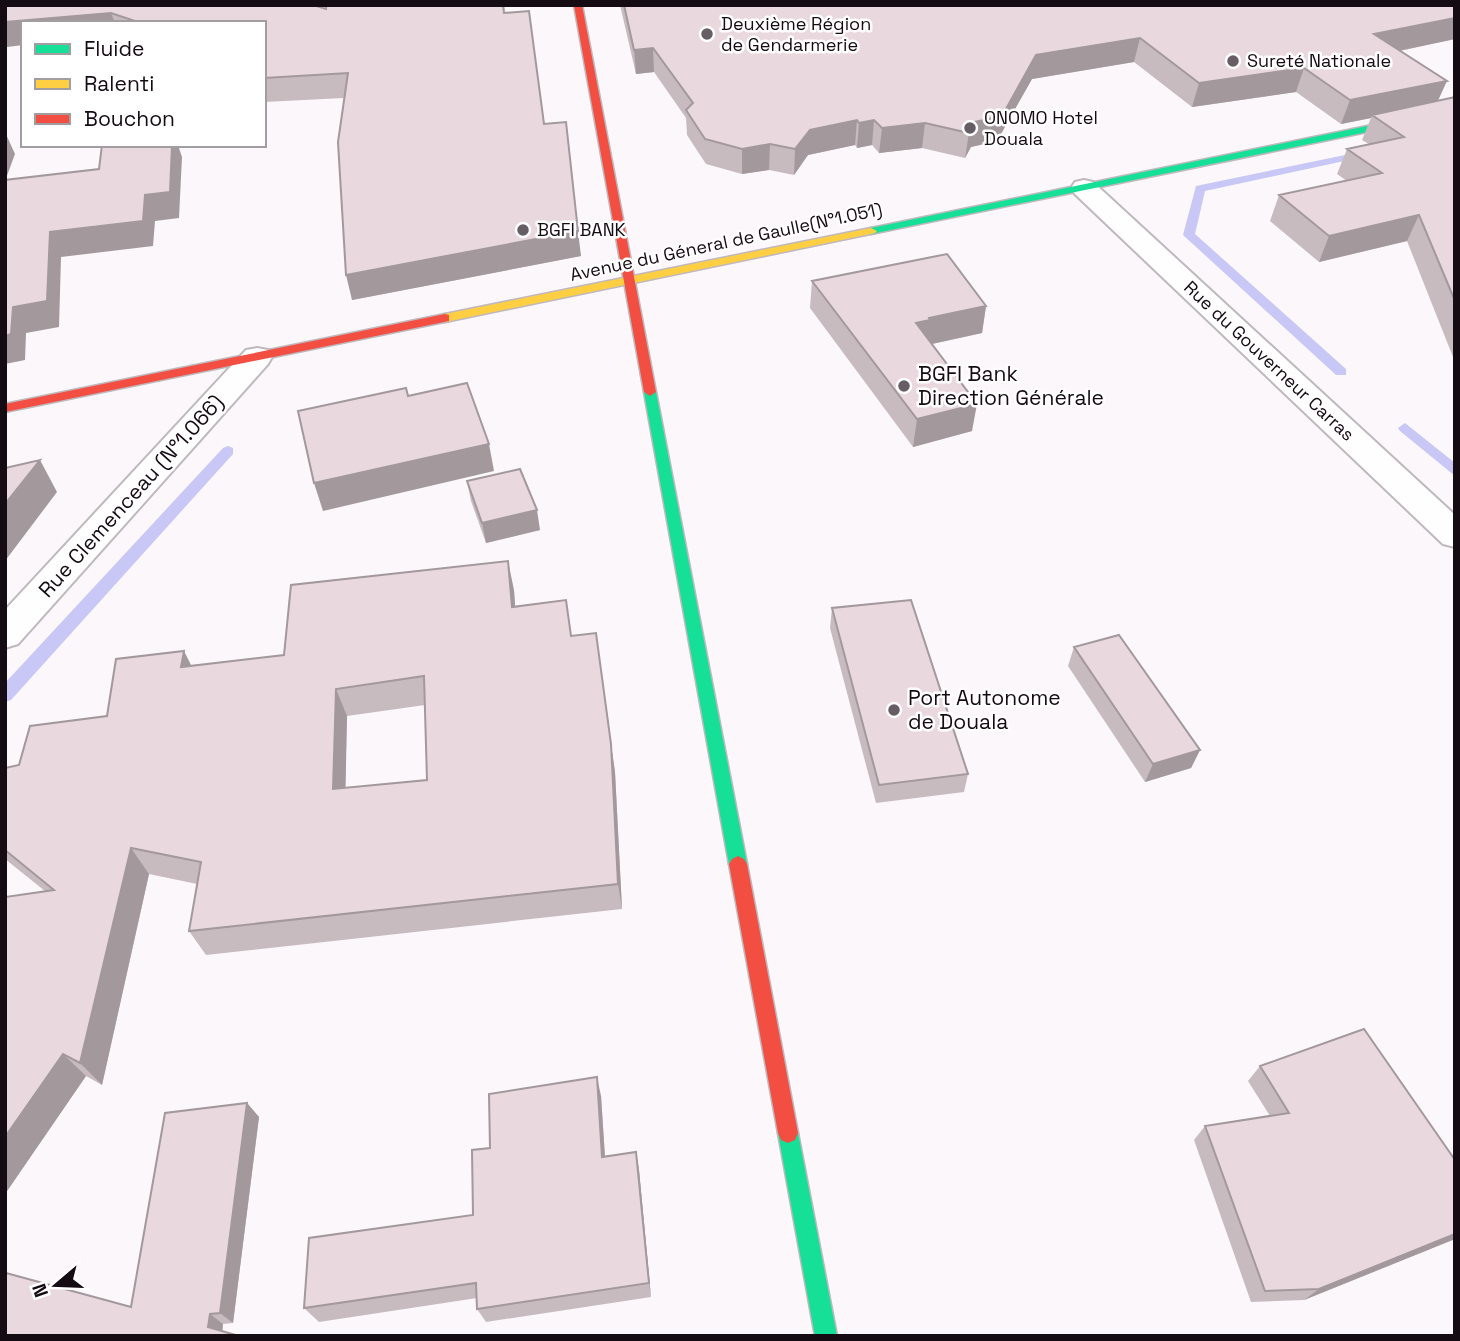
<svg xmlns="http://www.w3.org/2000/svg" width="1460" height="1341" font-family="'Space Grotesk',sans-serif">
  <style>
    .lines { fill: none; stroke-linecap: round; stroke-linejoin: round }
    .stream { fill: #c9c7f6; fill-rule: evenodd }
    .street-casing { stroke: #bfb8bd; stroke-width: 4 }
    .fast-casing { stroke: #bfb8bd; stroke-width: 3 }
    .slow-casing { stroke: #bfb8bd; stroke-width: 3 }
    .jam-casing { stroke: #bfb8bd; stroke-width: 3 }
    .street { fill: #fefefe; fill-rule: evenodd }
    .fast { fill: #16e098; fill-rule: evenodd }
    .slow { fill: #ffcf43; fill-rule: evenodd }
    .jam { fill: #f24e42; fill-rule: evenodd }
    .wall { fill: #c8bbc0; fill-rule: evenodd }
    .shaded-wall { fill: #a3989c }
    .building { fill: #e9d9df; stroke: #a3989c; stroke-width: 2; fill-rule: evenodd }
    .poi-dot { fill: #665e64; stroke: #fff; stroke-width: 2.5 }
    .labels { text-anchor: middle; stroke-width: 5; stroke-linejoin: round; paint-order: stroke }
    .far-poi-label { font-size: 18px; fill: #150b13; stroke: #fff; text-anchor: start }
    .far-street-label { font-size: 18px; fill: #150b13; stroke: #fff }
    .poi-label { font-size: 21px; fill: #150b13; stroke: #fff; text-anchor: start }
    .street-label { font-size: 21px; fill: #150b13; stroke: #fff }
  </style>
  <rect width="100%" height="100%" fill="#fbf7fa"/>
  <g class="lines">
    <path class="stream" d="M1345,155L1351,158L1349,160L1205,191L1195,234L1346,369V375H1336L1183,235L1196,186Z
      M1405,423L1455,463V476L1400,431L1398,428Z
      M228,446L233,448V454L11,700L5,702V683L223,448Z"/>
    <g class="street-casing">
      <path id="street" d="M1084,180L1093,182L1455,515V547L1443,544L1075,194L1071,188L1075,182Z
        M257,348L268,350L272,357L268,364L18,644L5,648V610L246,350Z"/>
    </g>
    <g class="fast-casing">
      <path id="fast" d="M1455,108V114L871,234L865,231L871,228Z
        M650,388L656,392L747,864L744,869L738,872L732,869L729,864L644,392Z
        M788,1123L795,1126L798,1133L837,1336H815L778,1133L781,1126Z"/>
    </g>
    <g class="slow-casing">
      <path id="slow" d="M871,228L877,231L875,233L445,322L439,318L445,314Z"/>
    </g>
    <g class="jam-casing">
      <path id="jam" d="M574,5H582L656,392L650,396L644,392Z
        M445,314L449,315V321L5,412V404Z
        M738,856L744,859L747,864L798,1133L795,1140L788,1143L781,1140L778,1133L729,864L732,859Z"/>
    </g>
    <use href="#street" class="street"/>
    <use href="#fast" class="fast"/>
    <use href="#slow" class="slow"/>
    <use href="#jam" class="jam"/>
  </g>
  <path class="wall" d="M5,5L326,9V5H504L505,13L544,124L581,256L352,300L344,98L264,102V23H23L7,47Z
    M620,5H1455V39L1400,51L1438,101L1455,97V362L1407,241L1319,262L1270,221L1279,195L1347,181L1337,174L1347,149L1369,144L1362,140L1371,118L1341,124L1296,92L1192,107L1134,62L1032,79L997,141L971,147L965,158L922,148L879,153L872,145L857,148L855,145L808,155L794,175L769,170L742,174L706,164L687,135L686,118L654,72L636,74Z
    M812,281L986,306L982,333L932,344L972,431L913,447L810,308Z
    M467,481L540,530L486,543L471,501Z
    M514,590L515,606L572,636L611,744L615,772L622,909L206,955L189,931L197,884L149,874L102,1085L86,1076L5,1194V897L45,891L5,859V768L19,765L192,666L284,655ZM425,705L427,780L345,788L347,716Z
    M832,608L968,774L964,792L876,803L830,628Z
    M1074,647L1200,750L1191,768L1145,782L1068,666Z
    M1260,1066L1455,1160V1239L1304,1300L1251,1302L1194,1140L1205,1126L1270,1116L1248,1081Z
    M601,1096L605,1156L636,1152L639,1170L651,1297L486,1322L477,1309V1298L319,1322L304,1308L473,1215L490,1148Z
    M247,1103L259,1117L233,1323L223,1324L222,1331L131,1307Z"/>
  <path class="shaded-wall" d="M111,13L115,23H23V45L7,47L5,52V22Z
    M1455,18V39L1364,58L1374,34Z
    M1140,38L1134,62L1032,79L997,141L971,147L965,158L969,133L975,122L1036,55Z
    M653,48L654,72L636,74L634,50Z
    M1304,68L1296,92L1192,107L1199,83Z
    M1447,81L1436,105L1372,115L1371,118L1341,124L1350,100Z
    M857,120L855,145L808,155L794,175L795,149L810,130Z
    M874,120L872,145L857,148L859,123Z
    M925,123L922,148L879,153L882,128Z
    M5,132L15,154L5,181Z
    M770,144L769,170L742,174V149Z
    M172,145H178L182,157L179,218L155,221L153,246L61,257L59,327L26,333L25,360L5,364V336L13,307L50,232L145,195Z
    M1419,215L1407,241L1319,262L1329,236Z
    M578,231L581,256L352,300L346,275Z
    M986,306L982,333L927,345L916,323L929,318Z
    M977,404L972,431L913,447L917,419Z
    M489,444L494,471L323,511L314,483Z
    M40,460L57,492L5,561V504Z
    M537,510L540,530L486,543L482,523Z
    M508,561L514,590L517,635L512,607Z
    M184,651L198,679L181,667Z
    M336,689L347,716L345,816L333,789Z
    M611,744L615,772L622,909L618,884Z
    M1200,750L1191,768L1145,782L1153,764Z
    M131,848L149,874L102,1085L80,1063Z
    M63,1054L86,1076L5,1194V1137Z
    M597,1077L601,1096L606,1174L602,1157Z
    M247,1103L259,1117L233,1323L220,1313Z
    M636,1152L639,1170L651,1297L649,1283Z
    M1455,1234V1239L1304,1300L1319,1289Z
    M210,1314L223,1324L222,1336L208,1327Z"/>
  <path class="building" d="M5,5H313L326,9V5H503L504,13L529,11L544,124L566,122L578,231L346,275L338,142L348,73L264,78V23H141L111,13L5,22Z
    M624,5H1455V18L1374,34L1447,81L1350,100L1304,68L1199,83L1140,38L1036,55L1002,116L975,122L969,133L925,123L882,128L874,120L859,123L857,120L810,130L795,149L770,144L742,149L705,139L686,110L693,103L653,48L634,50Z
    M1455,97V301L1419,215L1329,236L1279,195L1382,173L1347,149L1404,137L1372,115Z
    M102,145H172L170,192L145,195L143,221L50,232L47,301L13,307L11,334L5,336V180L99,169Z
    M947,254L986,306L929,318L930,320L916,323L977,404L917,419L812,281Z
    M467,383L489,444L314,483L298,411L406,388L408,396Z
    M40,460L5,504V468Z
    M520,469L537,510L482,523L467,481Z
    M508,561L512,607L566,600L571,636L596,633L611,744L618,884L189,931L201,862L131,848L80,1063L63,1054L5,1137V897L54,890L5,850V768L19,765L30,726L107,716L116,659L184,651L181,667L284,655L291,585ZM424,676L427,780L333,789L336,689Z
    M911,600L968,774L879,785L832,608Z
    M1119,635L1200,750L1153,764L1074,647Z
    M1364,1029L1455,1160V1234L1319,1289L1265,1291L1205,1126L1289,1113L1260,1066Z
    M597,1077L602,1157L636,1152L649,1283L477,1309L476,1283L304,1308L309,1238L473,1215L472,1150L490,1148L489,1094Z
    M247,1103L220,1313L210,1314L208,1327L239,1336H5V1276L6,1273L131,1307L165,1113Z"/>
  <g class="poi-dot">
    <circle cx="707" cy="34" r="7"/>
    <circle cx="1233" cy="61" r="7"/>
    <circle cx="970" cy="128" r="7"/>
    <circle cx="523" cy="230" r="7"/>
    <circle cx="904" cy="386" r="7"/>
    <circle cx="894" cy="710" r="7"/>
  </g>
  <g class="labels">
    <g class="far-poi-label">
      <text x="721" y="30">Deuxième Région<tspan x="721" dy="21">de Gendarmerie</tspan></text>
      <text x="1247" y="67">Sureté Nationale</text>
      <text x="984" y="124">ONOMO Hotel<tspan x="984" dy="21">Douala</tspan></text>
      <text x="537" y="236">BGFI BANK</text>
    </g>
    <g class="far-street-label">
      <text transform="translate(726 242) rotate(-12)" y="6">Avenue du Géneral de Gaulle(N°1.051)</text>
      <text transform="translate(1269 361) rotate(43)" y="6">Rue du Gouverneur Carras</text>
    </g>
    <g class="poi-label">
      <text x="918" y="381">BGFI Bank<tspan x="918" dy="24">Direction Générale</tspan></text>
      <text x="908" y="705">Port Autonome<tspan x="908" dy="24">de Douala</tspan></text>
    </g>
    <g class="street-label">
      <text transform="translate(131 496) rotate(-48)" y="7">Rue Clemenceau (N°1.066)</text>
    </g>
  </g>
  <rect width="1460" height="1341" fill="none" stroke="#150b13" stroke-width="14"/>
  <rect x="21" y="21" width="245" height="126" fill="#ffffff" stroke="#a19da1" stroke-width="2"/>
  <rect x="35" y="44" width="35" height="10" fill="#16e098" stroke="#a19da1" stroke-width="2"/>
  <text x="84" y="56" font-size="21" fill="#150b13">Fluide</text>
  <rect x="35" y="79" width="35" height="10" fill="#ffcf43" stroke="#a19da1" stroke-width="2"/>
  <text x="84" y="91" font-size="21" fill="#150b13">Ralenti</text>
  <rect x="35" y="114" width="35" height="10" fill="#f24e42" stroke="#a19da1" stroke-width="2"/>
  <text x="84" y="126" font-size="21" fill="#150b13">Bouchon</text>
  <g transform="translate(56 1285) rotate(251)" stroke="#ffffff" stroke-width="5" paint-order="stroke">
  <path d="M0-5L12 26L0 18L-12 26Z" fill="#150b13"/>
  <text y="-10" font-size="19" font-weight="bold" text-anchor="middle" fill="#150b13">N</text>
  </g>
</svg>
